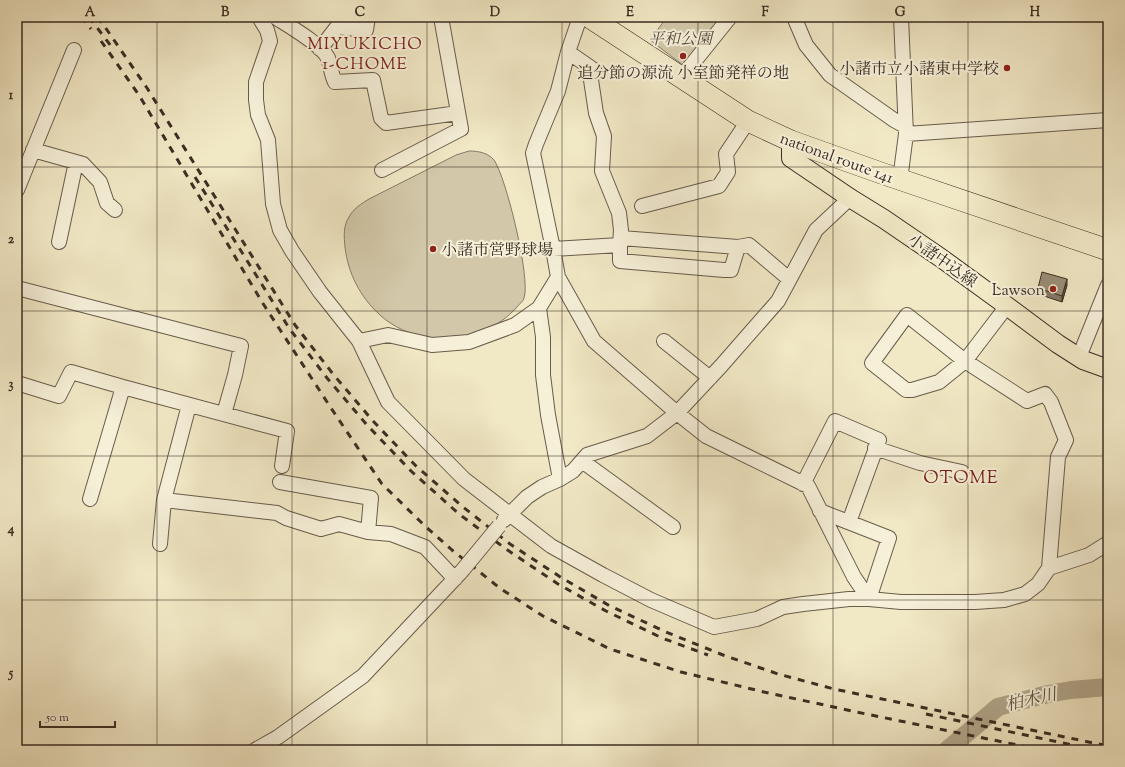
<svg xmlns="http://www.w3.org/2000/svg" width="1125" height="767" font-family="'Sorts Mill Goudy','Noto Serif JP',serif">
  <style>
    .green { fill: #d2c8a9; stroke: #867a66 }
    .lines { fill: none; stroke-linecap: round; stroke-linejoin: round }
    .river { stroke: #b3a88e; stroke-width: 18 }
    .minor-casing { stroke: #685c4b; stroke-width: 16 }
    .major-casing { stroke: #3a2d22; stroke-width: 20 }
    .highway-casing { stroke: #3a2d22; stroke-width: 22 }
    .minor { stroke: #f6f0d9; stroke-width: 14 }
    .major { stroke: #f1e8c5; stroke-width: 18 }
    .highway { stroke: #f1e8c5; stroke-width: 21 }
    .rail { stroke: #3a2d22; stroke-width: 3; stroke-dasharray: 7 7; stroke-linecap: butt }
    .minor-bridge-casing { stroke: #685c4b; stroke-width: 16; stroke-linecap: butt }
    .minor-bridge { stroke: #f6f0d9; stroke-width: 14 }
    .wall { fill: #847a66; stroke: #3a2d22 }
    .shaded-wall { fill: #6b6353; stroke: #3a2d22 }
    .building { fill: #998e77; stroke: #3a2d22 }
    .grid { fill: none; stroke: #3a2d22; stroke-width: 1; stroke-opacity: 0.55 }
    .poi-dot { fill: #8f2418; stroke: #f6f0d9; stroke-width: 1.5 }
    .labels { text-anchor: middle; stroke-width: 4; stroke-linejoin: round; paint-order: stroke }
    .park-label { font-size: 16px; font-style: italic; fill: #584c3d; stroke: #f6f0d9 }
    .poi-label { font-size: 16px; fill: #3a2d22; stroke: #f6f0d9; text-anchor: end }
    .street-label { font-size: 16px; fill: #3a2d22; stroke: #f6f0d9 }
    .neighbourhood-label { font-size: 17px; letter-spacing: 1px; fill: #7a1f14; stroke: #f6f0d9 }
    .water-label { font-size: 17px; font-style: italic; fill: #5e5242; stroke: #f6f0d9 }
    .quarter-label { font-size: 18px; letter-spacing: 1px; fill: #7a1f14; stroke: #f6f0d9 }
    .neatline { fill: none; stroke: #3a2d22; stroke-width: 1.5 }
    .grid-label { font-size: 13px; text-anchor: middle; font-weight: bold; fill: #3a2d22 }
  </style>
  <rect width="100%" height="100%" fill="#f1e8c5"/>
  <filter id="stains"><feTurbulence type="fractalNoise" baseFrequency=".005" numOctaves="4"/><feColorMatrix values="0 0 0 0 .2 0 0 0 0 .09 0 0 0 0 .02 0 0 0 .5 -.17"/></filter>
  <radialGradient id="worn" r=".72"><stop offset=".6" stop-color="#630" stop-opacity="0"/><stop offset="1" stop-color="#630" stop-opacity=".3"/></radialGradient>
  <path class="green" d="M667,17H721L684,66L650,40Z
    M469,151C479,151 488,153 494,160C506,177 531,279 524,298C523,302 519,304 517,307C507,318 496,326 482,331C449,344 407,340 380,315C360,297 348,273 345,247C344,237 343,226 349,217C353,209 361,204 369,199L456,155Z"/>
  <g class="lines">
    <path class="river" d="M947,750L998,707L1048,694L1071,690L1108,687"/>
    <g class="minor-casing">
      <path id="minor" d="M259,17L267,30L270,41L256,82V100L258,115L268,140L273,204L280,230L292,251L320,292L359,341L388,402L464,479L551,546L603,575L651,600L714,627L757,619L783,607L803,604L849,599H869L901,602H975L1004,600L1025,594L1038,584L1049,568L1058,457L1066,440L1051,402L1045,394L1027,401L965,361L907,315L872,363L906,390H912L939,382L965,361L1007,306
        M275,17C289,26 321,44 328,58C331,66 331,74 335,82L373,80L381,118L386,123L458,113
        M580,17L568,52L558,91L536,144L533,153L553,249L558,277L594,341L677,413L706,436L808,486L854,577L869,599
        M794,17L806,45L830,75L894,120L905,126
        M320,49L337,27L366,30L368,17
        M568,52L594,70L591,80L596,113L604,136L602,171L619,213L621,230L620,245
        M681,78L730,17
        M906,134L1108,120
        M33,150L83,164L100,182L107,203L115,210
        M382,170L461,129L441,17
        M900,180L906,134L901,17
        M17,190L74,50
        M642,206L719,186L728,172L726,154L748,121
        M621,238L738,247
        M59,242L76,162
        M553,249L620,245V261L724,270H731L738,247L749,245L789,279
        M17,288L241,346L235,375L224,414
        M539,308L543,337V375L548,415L560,479
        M359,341L388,335L432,345L469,342L515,325L539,308L558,277
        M664,341L710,378
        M1079,357L1108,285
        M17,383L59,396L71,372L123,387L287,431L282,466
        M875,448L920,463L962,472
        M582,461L673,527
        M280,482L371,498L368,532
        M803,484L835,421L879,440L849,522
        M90,499L123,387
        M164,500L277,513L286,518L321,529L339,524L368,532L391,534L425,547L455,579
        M820,511L889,538L869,599
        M504,520L527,497L542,487L560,479L573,471L587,455L647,436L677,413L721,366L778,301L816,230L850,198
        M160,544L164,500L189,405
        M1049,568L1089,555L1108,543
        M255,750L278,737L363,676L461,572"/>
    </g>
    <g class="major-casing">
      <path id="major" d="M791,141V158L850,198L884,219L941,258L1007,306L1058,344L1083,360L1108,369"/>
    </g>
    <g class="highway-casing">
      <path id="highway" d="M589,17L748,121L791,141L881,173L1108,250"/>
    </g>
    <use href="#minor" class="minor"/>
    <use href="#major" class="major"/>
    <use href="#highway" class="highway"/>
    <path class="rail" d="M81,17L91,29
      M89,17L111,46
      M97,17L105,27L147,88L295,325L333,374L373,421L416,466L463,507L510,544L562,578L610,606L666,632L723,655L778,674L834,689L1108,746
      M101,41L139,95L262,302L331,408L382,484L425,526L452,550L501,589L543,616L610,649L681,672L764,692L866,714L1042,750
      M195,177L289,328L327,378L367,425L411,471L459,514L506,549L558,584L606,611L662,638L708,655
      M926,714L1096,750"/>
    <g class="minor-bridge-casing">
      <path id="minor-bridge" d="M461,572L499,526"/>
    </g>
    <use href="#minor-bridge" class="minor-bridge"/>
  </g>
  <path class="wall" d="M1067,285L1062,302L1038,294V288Z"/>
  <path class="shaded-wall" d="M1067,279V285L1062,302V296Z"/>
  <path class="building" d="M1042,272L1067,279L1062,296L1038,288Z"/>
  <path class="grid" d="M157,17V750M292,17V750M427,17V750M562,17V750M698,17V750M833,17V750M968,17V750M17,167H1108M17,311H1108M17,456H1108M17,600H1108"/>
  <g class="poi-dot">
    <circle cx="683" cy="56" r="4"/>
    <circle cx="1007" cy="68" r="4"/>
    <circle cx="433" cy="249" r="4"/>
    <circle cx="1053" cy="289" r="4"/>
  </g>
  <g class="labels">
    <g class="park-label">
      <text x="680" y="44">平和公園</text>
    </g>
    <g class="poi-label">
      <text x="999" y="74">小諸市立小諸東中学校</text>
      <text x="683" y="78" text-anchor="middle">追分節の源流 小室節発祥の地</text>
      <text x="441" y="255" text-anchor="start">小諸市営野球場</text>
      <text x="1045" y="295">Lawson</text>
    </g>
    <g class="street-label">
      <text transform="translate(837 157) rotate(20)" y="6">national route 141</text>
      <text transform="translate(943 260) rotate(35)" y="6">小諸中込線</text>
    </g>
    <g class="neighbourhood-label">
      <text x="365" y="49">MIYUKICHO<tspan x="365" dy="20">1-CHOME</tspan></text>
    </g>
    <g class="water-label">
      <text transform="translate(1031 699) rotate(-13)" y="6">柏木川</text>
    </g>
    <g class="quarter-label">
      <text x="961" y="483">OTOME</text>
    </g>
  </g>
  <rect width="1125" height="767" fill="none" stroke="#f1e8c5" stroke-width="44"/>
  <path d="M40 721v6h75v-6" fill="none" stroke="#3a2d22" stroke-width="2"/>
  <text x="46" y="721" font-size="12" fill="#3a2d22" stroke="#f6f0d9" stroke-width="3" paint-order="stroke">50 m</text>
  <rect x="22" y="22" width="1081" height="723" class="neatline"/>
  <g class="grid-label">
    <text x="90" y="16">A</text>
    <text x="225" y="16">B</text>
    <text x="360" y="16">C</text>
    <text x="495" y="16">D</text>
    <text x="630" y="16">E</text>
    <text x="765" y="16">F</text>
    <text x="900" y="16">G</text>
    <text x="1035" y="16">H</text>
    <text x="11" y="99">1</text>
    <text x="11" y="243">2</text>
    <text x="11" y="388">3</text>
    <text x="11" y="533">4</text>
    <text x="11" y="677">5</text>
  </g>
  <rect width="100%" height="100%" filter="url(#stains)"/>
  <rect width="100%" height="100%" fill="url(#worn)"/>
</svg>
